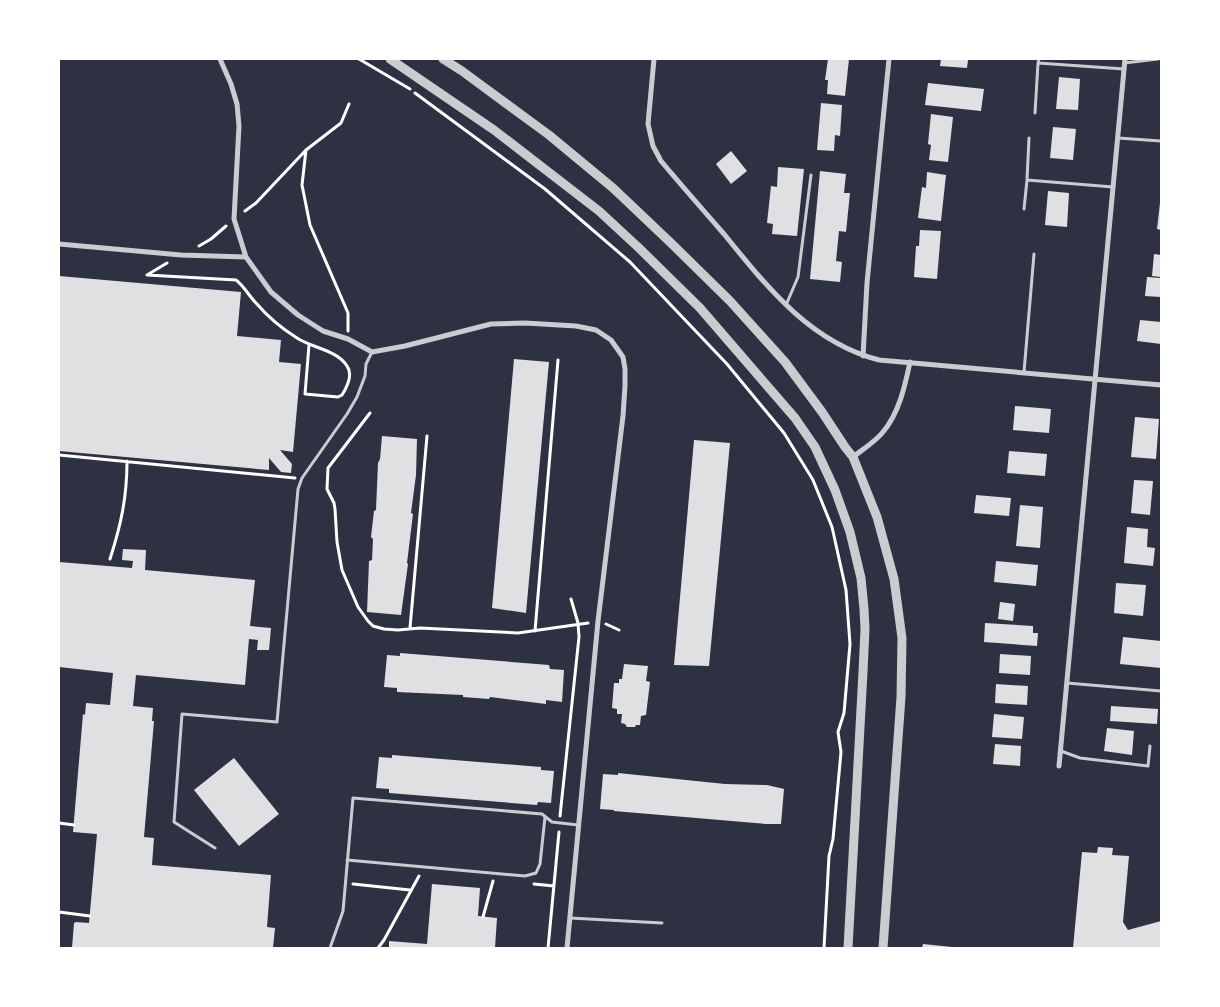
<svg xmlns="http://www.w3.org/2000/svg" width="1220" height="1007" font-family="Karla,sans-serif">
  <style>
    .building { fill: #e0e0e3 }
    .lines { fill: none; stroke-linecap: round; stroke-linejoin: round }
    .path { stroke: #fff; stroke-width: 3 }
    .service { stroke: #caccd0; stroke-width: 3 }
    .minor { stroke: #caccd0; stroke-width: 5 }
    .tertiary { stroke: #caccd0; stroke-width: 9 }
  </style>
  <rect width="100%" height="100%" fill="#2d3142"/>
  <path class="building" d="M828,59H849L845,96L827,94L828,80H825Z
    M941,59H964L968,60L967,68L940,66Z
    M1059,77L1080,79L1078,110L1056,109Z
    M928,83L984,89L981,111L925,105Z
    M821,103L842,105L840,136L835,135L834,151L817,150Z
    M931,114L953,117L948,162L929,160L931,145L928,144Z
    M1053,127L1076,129L1073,160L1050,158Z
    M731,151L747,171L731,184L716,164Z
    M778,167L804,169L797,236L772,234L773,224L767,223L771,186L777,187Z
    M820,171L846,174L844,193H850L846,232L839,231L836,261L842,262L840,282L810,279Z
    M927,172L946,175L941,221L918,218L922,187L926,188Z
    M1048,191L1069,193L1067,227L1045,225Z
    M1160,203H1161V230L1157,229Z
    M920,230L941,231L937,279L914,277L916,246H919Z
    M1154,254L1161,255V277L1152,276Z
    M59,276L241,292L237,336L281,340L279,362L301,364L293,452L280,450L292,464L291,473L281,472L269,458V470L59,451Z
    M1147,277L1161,278V297L1145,296Z
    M1140,320L1161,322V344L1137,341Z
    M514,359L549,362L526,613L492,608Z
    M1015,406L1051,409L1049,433L1013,430Z
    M1135,417L1159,419L1156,459L1131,457Z
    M382,436L417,439L416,475L411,513L413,514L407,563L408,564L401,615L367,612L369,561L372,560L373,539L371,537L374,511L376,510L378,463L380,459Z
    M694,440L730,443L709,666L674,665Z
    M1009,451L1047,454L1045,476L1007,473Z
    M1134,480L1153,481L1150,515L1131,513Z
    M976,495L1011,498L1009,516L974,513Z
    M1020,505L1043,507L1040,548L1016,546Z
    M1127,527L1148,529L1147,547L1155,548L1153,566L1124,563Z
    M123,549L146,550L145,570L255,580L250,626L271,628L269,650H257L258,640L249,639L245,685L136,675L133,706L153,708L152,721H154L144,837L154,838L152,865L271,875L267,927L275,928L273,948H72L74,923L76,922L89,923L97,834L73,832L83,714L85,715L86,703L110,705L113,673L59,667V562L132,568L133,561L122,560Z
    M996,561L1038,565L1036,586L994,582Z
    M1116,583L1146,585L1143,616L1114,613Z
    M1000,602L1015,604L1013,621L998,619Z
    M985,623L1033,626V633H1038L1037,646L984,642Z
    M1123,637L1161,641V668L1120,664Z
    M400,653L549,665L550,669L564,670L562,702L546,700V704L490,697L489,699L463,697V695L397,692V688L384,687L387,655L400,656Z
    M1000,654L1031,656L1030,675L999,673Z
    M624,664L648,666L646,681L650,682L646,715L641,716L640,725H636L635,727H627L625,724L621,723L622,714H617V709L612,708L614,683H619V679H622Z
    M996,684L1028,686L1027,705L995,703Z
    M1111,706L1158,709L1157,724L1110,721Z
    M994,714L1024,717L1022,739L992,737Z
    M1107,728L1134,731L1132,755L1104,751Z
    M995,744L1021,746L1020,766L993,764Z
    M392,755L541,767V770L554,771L551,803L538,802L537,805L389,793V789L376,788L379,757L392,758Z
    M234,758L279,814L239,846L194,790Z
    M618,773L725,784L767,785L784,789L781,824H766L614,811V810L600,809L603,774L618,775Z
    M1098,847L1113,848L1112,855L1129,856L1123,922L1128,930L1161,921V948H1073L1082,852L1097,853Z
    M432,884L480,888L478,916L497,918L495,948H389V941L427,944Z
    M923,944L952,947V948H922Z"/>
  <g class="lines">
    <path class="path" d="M359,59L410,89
      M415,93L545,189L630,262L727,364L784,433L813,480L832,527L846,590L850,644L844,713L838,732L841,752L833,839L829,856L824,948
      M306,150L302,185L310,225L348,313V331
      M245,211L256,203L306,150L341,123L349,104
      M199,246L211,239L226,226
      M167,263L147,275L236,280C244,286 249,296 256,303C268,317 281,328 297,338C312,348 337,350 347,366C353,374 347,387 342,395L338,397L305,394L309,345
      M370,413L328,468L327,489L334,503L335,509L337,542L342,570L358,607L368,621L373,626L384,629L398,630L420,628L518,633L588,623
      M59,455L295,478
      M110,559C121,525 127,497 127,461
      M606,624L619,630
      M410,628L427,436
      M535,631L558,360
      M560,816L579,637L578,623L571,599
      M59,823L74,825
      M353,884L410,890
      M534,884L554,886
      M59,912L90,916
      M483,917L493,881
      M378,948L384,940L419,876
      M548,948L559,832"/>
    <path class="service" d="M1039,59L1038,63L1124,69
      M1124,63L1158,59
      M1035,113L1038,63
      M1118,138L1161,141
      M1027,180L1029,138
      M1024,209L1027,180L1113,187
      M786,305L798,277L811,175
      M1024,372L1034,254
      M1067,683L1161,691
      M1061,751L1080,758L1148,766L1150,746
      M215,848L174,822L182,714L277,722L298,489L302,478L347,414L357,397L365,376L366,364L372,352
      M347,860L525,876L536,873L540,864L545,817
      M570,918L662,923
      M330,948L343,911L353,798L542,814L552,822L578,825"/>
    <path class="minor" d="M220,59L231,84L237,104L239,126L234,219L246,257L271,292L298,315L323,331L348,339L372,352L405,346L491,324L525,323L576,326L596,330L611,340L623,357L625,369V386L623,416L598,621L567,948
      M654,59L648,124L653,146L661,161C682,186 703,210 724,234C767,287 810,342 879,360L1161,385
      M59,244L181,255L246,257
      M863,356L867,283L889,59
      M853,457C863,449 875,442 883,432C899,413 905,386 910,362
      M1059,766L1125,59"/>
    <path class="tertiary" d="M390,59L494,130L599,211L639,248L700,308L795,418L815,447L835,490L850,532L861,578L864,609L865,629L863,672L848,948
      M443,59L462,71L549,135L613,188L672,244L730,301L785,362L822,412L845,447L853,457L877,517L894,579L902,638L901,697L883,948"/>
  </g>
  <rect width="1220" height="1007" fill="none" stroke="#ffffff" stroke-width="120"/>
</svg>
